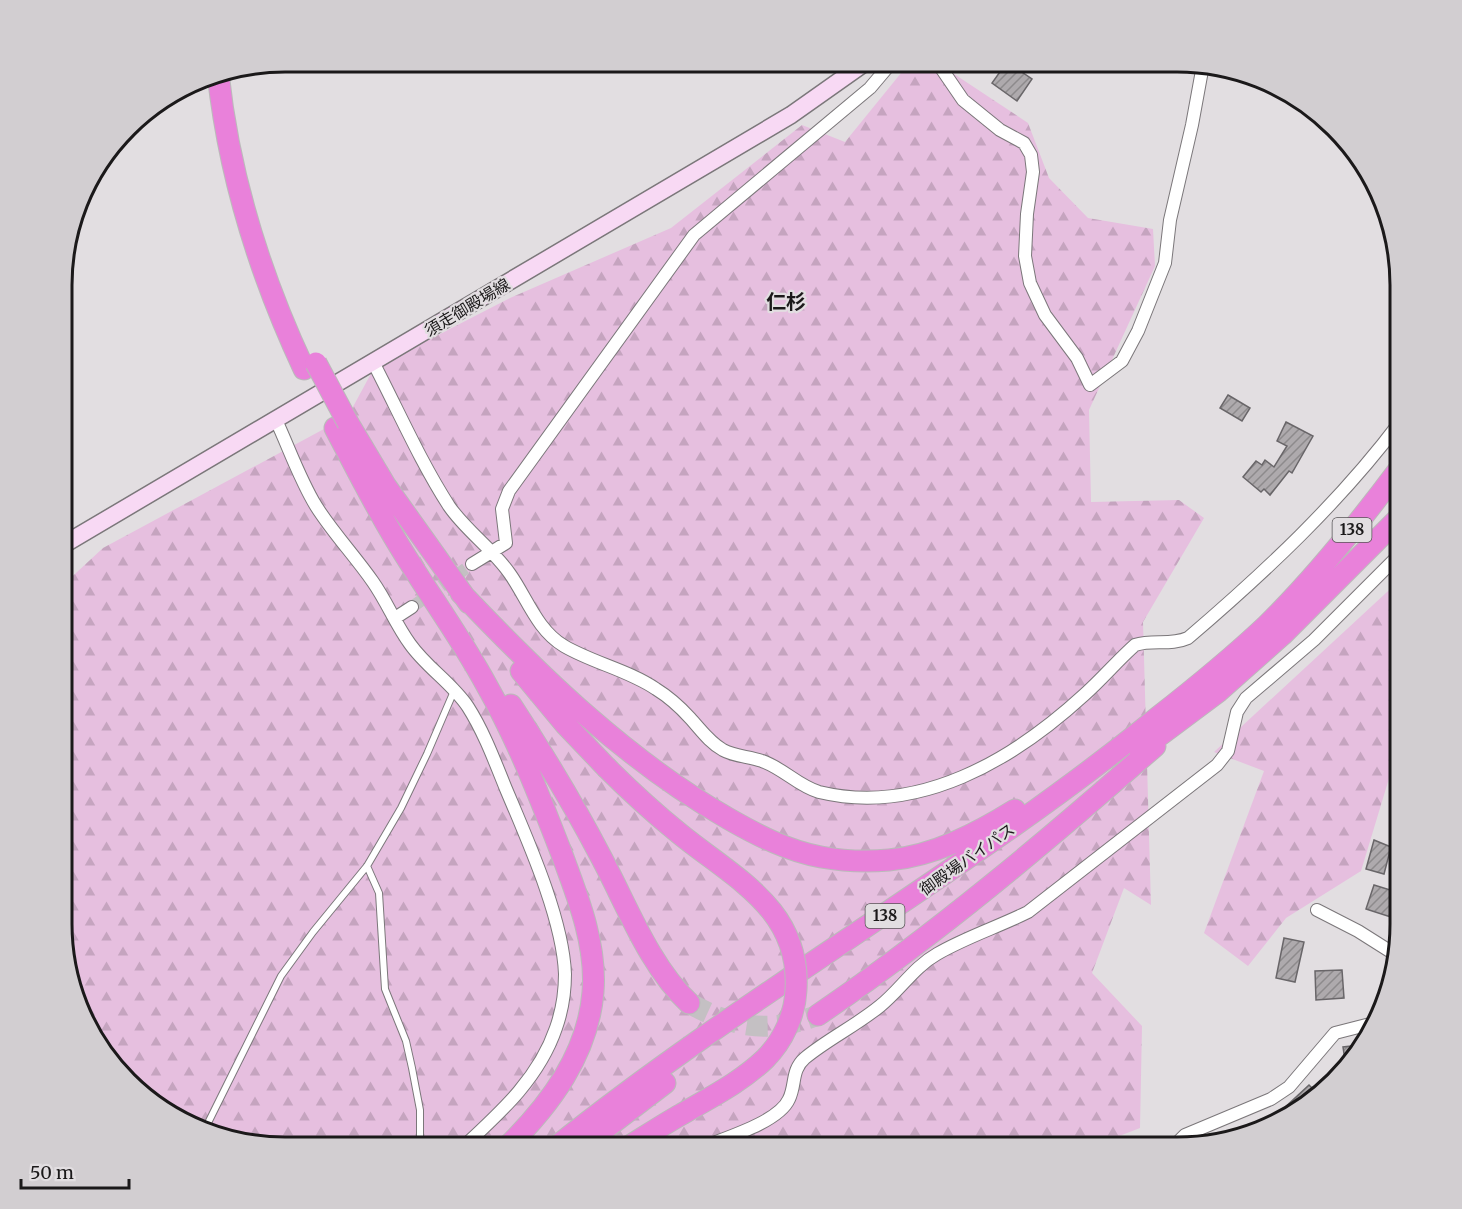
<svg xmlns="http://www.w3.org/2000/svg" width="1462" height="1209" font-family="Merriweather,'Noto Sans JP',serif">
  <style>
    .forest { fill: url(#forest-firs) }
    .building { fill: url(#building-hatch); stroke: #696669; stroke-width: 1.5 }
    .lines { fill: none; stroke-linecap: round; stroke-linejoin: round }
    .street-tunnel { stroke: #c4c0c3; stroke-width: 12; stroke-dasharray: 12 6; stroke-linecap: butt }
    .highway-tunnel { stroke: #c4c0c3; stroke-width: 21; stroke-dasharray: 21 10; stroke-linecap: butt }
    .lane-casing { stroke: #7b777a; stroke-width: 8 }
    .street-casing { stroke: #7b777a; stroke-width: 14 }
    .secondary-casing { stroke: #7b777a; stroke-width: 19 }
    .highway-casing { stroke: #bbbaba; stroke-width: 23 }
    .lane { stroke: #fff; stroke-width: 6 }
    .street { stroke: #fff; stroke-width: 12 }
    .secondary { stroke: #f8d9f4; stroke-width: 16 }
    .highway { stroke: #e981da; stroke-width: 21 }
    .highway-bridge-casing { stroke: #bbbaba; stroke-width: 23; stroke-linecap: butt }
    .highway-bridge { stroke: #e981da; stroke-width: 21 }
    .labels { text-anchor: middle; stroke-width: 4.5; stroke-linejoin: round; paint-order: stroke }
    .shield { fill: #e2dee1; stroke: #575456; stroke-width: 1.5 }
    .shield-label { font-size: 15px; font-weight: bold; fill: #1b191a }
    .street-label { font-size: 16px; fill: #1b191a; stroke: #e2dee1 }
    .quarter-label { font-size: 20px; font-weight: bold; fill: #1b191a; stroke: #e2dee1 }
    .rim { fill: none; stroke: #1b191a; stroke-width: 3 }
  </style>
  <defs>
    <pattern id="forest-firs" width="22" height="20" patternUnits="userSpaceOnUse" patternTransform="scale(1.5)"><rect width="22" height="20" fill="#e6bfdf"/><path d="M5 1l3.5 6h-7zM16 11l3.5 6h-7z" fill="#c5a4bf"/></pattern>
    <pattern id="building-hatch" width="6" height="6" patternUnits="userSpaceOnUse" patternTransform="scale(1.5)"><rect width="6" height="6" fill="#aeaaad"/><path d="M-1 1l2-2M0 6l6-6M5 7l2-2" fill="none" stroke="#8d8a8c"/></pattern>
  </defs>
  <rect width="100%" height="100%" fill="#e2dee1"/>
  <path class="forest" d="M910,62H936L1028,123L1049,178L1088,218L1153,229L1155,266L1089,410L1091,502L1179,500L1204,518L1143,622L1151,905L1124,888L1092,973L1142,1026L1140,1128L1091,1147H271L199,1130L127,1082L84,1023L62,939L63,585L103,548L348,416L374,368L510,298L671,228L802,125L845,142Z
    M1400,580V742L1361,871L1286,918L1248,966L1204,933L1264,771L1214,752Z"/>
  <path class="building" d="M1007,62L1032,79L1017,101L992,83Z
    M1228,395L1250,408L1242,421L1220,408Z
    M1286,422L1313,436L1292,473L1289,471L1270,495L1264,489L1261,492L1243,477L1256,461L1262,465L1265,460L1274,467L1287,446L1277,441Z
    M1374,840L1391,847L1384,874L1366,869Z
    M1374,885L1400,893V920L1366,909Z
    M1284,938L1304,942L1295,982L1276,978Z
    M1342,970L1344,998L1316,1000L1315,971Z
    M1361,1045L1354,1056L1346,1067L1343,1047Z
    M1309,1085L1318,1094L1287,1114L1283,1109Z"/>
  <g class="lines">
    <path class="street-tunnel" d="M412,607L472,564"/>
    <path class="highway-tunnel" d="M689,1003C733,1028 770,1034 818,1015"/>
    <g class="lane-casing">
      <path id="lane" d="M367,866L379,893L385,989L406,1041L412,1068L420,1110V1147
        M204,1131L281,976L313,932L367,866L401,808L427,754L454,691"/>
    </g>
    <g class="street-casing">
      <path id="street" d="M937,62L963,100L1000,130L1024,143L1031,155L1033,172L1027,214L1025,256L1030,283L1045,315L1077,358L1090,385L1122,361L1138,331L1165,263L1170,220L1192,125L1203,65
        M373,362C398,410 420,461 449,506C466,531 493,549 510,574C527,598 537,630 564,646C593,663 628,670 656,689C669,697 680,707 690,718C701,730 709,742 723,750C736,757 749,756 762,761C783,768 798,786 819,792C919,816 1013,760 1084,695C1102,679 1117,661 1135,645C1153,639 1170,646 1188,638C1264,573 1340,502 1400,422
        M276,420C289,448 300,480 316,506C333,533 355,556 373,582C387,602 396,625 410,644C427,668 452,683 468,707C484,732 495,762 506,789C528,841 563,919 565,974C565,992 562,1011 556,1028C539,1078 501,1112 463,1147
        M472,564L506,543L502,509L509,491L694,235L870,88L892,62
        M395,618L412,607
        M1317,910L1358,931L1396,955
        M703,1147C725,1138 779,1122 789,1099C796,1085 791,1070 805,1058C828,1039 857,1025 880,1006C900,990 914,967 937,954C966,937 998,927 1028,912L1217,765L1228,751L1237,712L1246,698L1314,640L1400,554
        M1173,1147L1185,1135L1271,1099L1289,1087L1335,1033L1378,1022"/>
    </g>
    <g class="secondary-casing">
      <path id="secondary" d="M63,545L791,115L866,62"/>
    </g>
    <g class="highway-casing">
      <path id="highway" d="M218,73C229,177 260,275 304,369
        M348,423L385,485L469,603
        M335,428C353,462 371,498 391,532C421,584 458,632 487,686C517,739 539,795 561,852C577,895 597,944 593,992C588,1054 550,1105 507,1147
        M461,593C541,677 627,761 729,819C757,835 788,851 821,857C843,861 867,862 889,860C934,856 978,833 1015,810
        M521,671L565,724L606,767
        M511,705C543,754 573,803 600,855C626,903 649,966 689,1003
        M1140,750L1219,691L1282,635L1400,517
        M818,1015C937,934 1047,841 1155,746
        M556,1147C748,993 966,873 1157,718C1194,689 1231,659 1266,626C1315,578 1359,523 1400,468
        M581,1147L665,1083"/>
    </g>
    <use href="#lane" class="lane"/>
    <use href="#street" class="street"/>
    <use href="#secondary" class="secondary"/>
    <use href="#highway" class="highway"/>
    <g class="highway-bridge-casing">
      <path id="highway-bridge" d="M316,363L348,423
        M606,767C630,791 654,813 680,834C734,878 801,909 796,990C795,1015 783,1041 765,1059C741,1082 711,1097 682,1114C664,1124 646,1136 628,1147"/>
    </g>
    <use href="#highway-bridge" class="highway-bridge"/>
  </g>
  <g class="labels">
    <g class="shield">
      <rect x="1332.5" y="518" width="39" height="24" rx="4.5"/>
      <rect x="865.5" y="904" width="39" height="24" rx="4.5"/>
    </g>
    <g class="shield-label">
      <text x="1352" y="535">138</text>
      <text x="885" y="921">138</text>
    </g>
    <g class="street-label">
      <text transform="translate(467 307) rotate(-31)" y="6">須走御殿場線</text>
      <text transform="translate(967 859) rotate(-35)" y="6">御殿場バイパス</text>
    </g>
    <g class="quarter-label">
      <text x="786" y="309">仁杉</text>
    </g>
  </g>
  <path d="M0 0H1462V1209H0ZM285 72H1177A213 213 0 0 1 1390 285V924A213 213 0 0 1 1177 1137H285A213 213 0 0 1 72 924V285A213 213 0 0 1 285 72Z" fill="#d2ced1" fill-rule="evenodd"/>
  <path class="rim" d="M285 72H1177A213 213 0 0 1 1390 285V924A213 213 0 0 1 1177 1137H285A213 213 0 0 1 72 924V285A213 213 0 0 1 285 72Z"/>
  <path d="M21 1179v9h108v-9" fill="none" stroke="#1b191a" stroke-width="3"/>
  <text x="30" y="1179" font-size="18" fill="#1b191a" stroke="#e2dee1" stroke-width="4.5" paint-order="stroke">50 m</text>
</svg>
